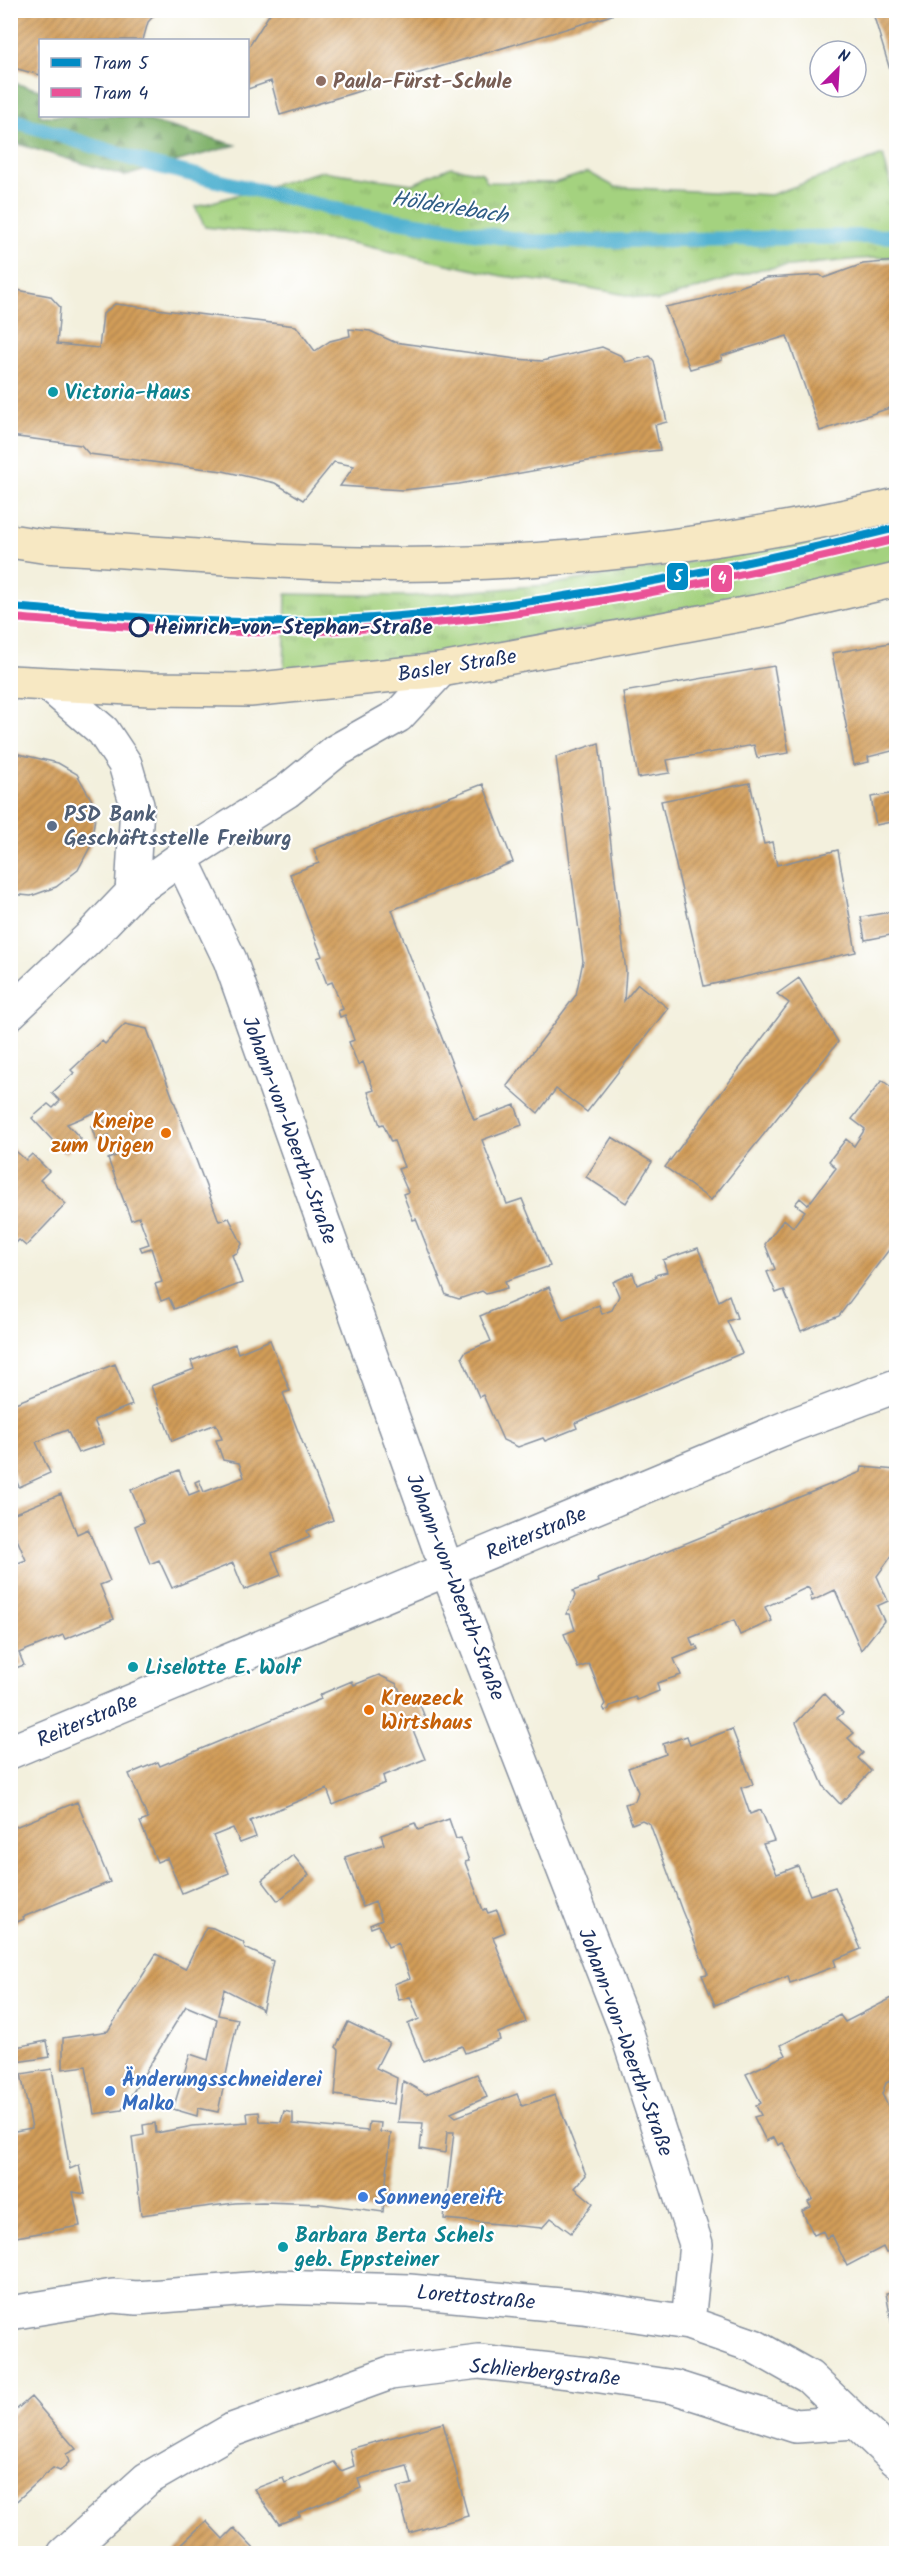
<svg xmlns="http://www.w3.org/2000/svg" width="907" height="2564" font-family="Kalam,sans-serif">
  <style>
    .grass { fill: url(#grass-tufts); stroke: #60806e; stroke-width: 1.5 }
    .forest { fill: url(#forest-firs); stroke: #4f7266; stroke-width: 1.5 }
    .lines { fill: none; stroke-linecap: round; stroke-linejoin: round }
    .stream { stroke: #53b2d1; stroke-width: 15 }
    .building { fill: url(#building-hatch) }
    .minor-casing { stroke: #87909e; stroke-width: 36 }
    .secondary-casing { stroke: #87909e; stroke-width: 36 }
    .minor { stroke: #fff; stroke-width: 33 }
    .secondary { stroke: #f7e8c3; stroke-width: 33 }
    .tram-1-casing { stroke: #fff; stroke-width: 12 }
    .tram-2-casing { stroke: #fff; stroke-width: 12 }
    .tram-1 { stroke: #008bc5; stroke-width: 8 }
    .tram-2 { stroke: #ea5297; stroke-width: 8 }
    .education-dot { fill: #8d6e63; stroke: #fff; stroke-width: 2 }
    .culture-dot { fill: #0f9aa8; stroke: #fff; stroke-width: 2 }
    .stop-dot { fill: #fff; stroke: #1b2f5e; stroke-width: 3 }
    .service-dot { fill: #5c6f8a; stroke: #fff; stroke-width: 2 }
    .food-dot { fill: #e8710a; stroke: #fff; stroke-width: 2 }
    .shop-dot { fill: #3f7fe0; stroke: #fff; stroke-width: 2 }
    .labels { text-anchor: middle; stroke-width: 4.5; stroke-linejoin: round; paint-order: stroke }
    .education-label { font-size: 21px; font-weight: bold; fill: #785e54; stroke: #fff; text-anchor: start }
    .culture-label { font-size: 21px; font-weight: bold; fill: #0d838f; stroke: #fff; text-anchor: start }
    .stop-label { font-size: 21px; font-weight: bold; fill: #1b2f5e; stroke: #fff; text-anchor: start }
    .street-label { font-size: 21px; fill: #1b2f5e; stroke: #fff }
    .service-label { font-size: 21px; font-weight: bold; fill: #4e5e75; stroke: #fff; text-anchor: start }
    .food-label { font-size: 21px; font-weight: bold; fill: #c56008; stroke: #fff; text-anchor: end }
    .shop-label { font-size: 21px; font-weight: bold; fill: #366cbe; stroke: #fff; text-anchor: start }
    .water-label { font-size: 22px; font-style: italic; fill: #2f5d86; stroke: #fff }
    .line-badge { stroke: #fff; stroke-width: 2 }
    .badge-label { font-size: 16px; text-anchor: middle; font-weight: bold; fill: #fff }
  </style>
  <defs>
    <pattern id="grass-tufts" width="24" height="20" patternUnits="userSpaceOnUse" patternTransform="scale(1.5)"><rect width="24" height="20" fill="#a4d27f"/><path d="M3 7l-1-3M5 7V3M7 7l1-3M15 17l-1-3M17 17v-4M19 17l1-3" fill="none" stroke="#85ab6b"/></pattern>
    <pattern id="forest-firs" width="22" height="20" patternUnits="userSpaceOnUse" patternTransform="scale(1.5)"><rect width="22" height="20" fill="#83b46e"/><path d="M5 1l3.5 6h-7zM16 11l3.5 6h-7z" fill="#6a935e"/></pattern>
    <pattern id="building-hatch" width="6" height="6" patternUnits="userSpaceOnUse" patternTransform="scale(1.5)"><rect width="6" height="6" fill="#d29d59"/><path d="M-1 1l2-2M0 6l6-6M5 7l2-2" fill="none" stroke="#aa804d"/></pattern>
  </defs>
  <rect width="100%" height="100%" fill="#fff"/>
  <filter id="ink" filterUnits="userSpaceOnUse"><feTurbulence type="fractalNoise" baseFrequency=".0167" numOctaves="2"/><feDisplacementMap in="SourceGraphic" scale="12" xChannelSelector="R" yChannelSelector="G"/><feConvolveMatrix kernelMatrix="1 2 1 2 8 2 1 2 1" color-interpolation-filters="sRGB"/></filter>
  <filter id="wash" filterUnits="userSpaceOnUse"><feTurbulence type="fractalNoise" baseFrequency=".008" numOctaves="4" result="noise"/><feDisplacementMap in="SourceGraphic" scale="24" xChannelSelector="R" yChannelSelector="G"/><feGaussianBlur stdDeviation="1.35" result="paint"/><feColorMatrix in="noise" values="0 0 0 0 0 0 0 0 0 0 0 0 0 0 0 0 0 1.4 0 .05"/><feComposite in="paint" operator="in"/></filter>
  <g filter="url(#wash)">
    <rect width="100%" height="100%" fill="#f3f0dd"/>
    <path class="grass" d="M883,155L894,197L896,198V257L859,259L761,269L657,301L590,288L502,276L347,242L205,227L195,207L322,171L413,184L451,167L482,173L487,182L554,183L588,172L615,187L771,195Z
      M896,516V564L790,590L432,656L284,672L286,594L412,596L547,585L715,558Z"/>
    <path class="forest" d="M10,82L40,90V116H131L236,145L125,176L11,142Z"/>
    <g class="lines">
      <path class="stream" d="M10,119L149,164L351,213L532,242L896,236"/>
    </g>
    <g id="blocks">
      <path class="building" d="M10,10H159L148,22L143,40H40V75L10,67Z
        M272,10H611L612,15L280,115L271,81L248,89V48Z
        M872,10H896V90Z
        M896,261V406L820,431L787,336L721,356L722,360L690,369L665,307L703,299L766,278L820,275L824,278L863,264Z
        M10,282L17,290L50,296L60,307L57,344L99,348L103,314L115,304L296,326L315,351L330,341L350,336L349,329L370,331L394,342L516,359L542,361L602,347L622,356L625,362L650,356L654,361L667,422L655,425L660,450L633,453L459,484L403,490L340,486L354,466L334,462L303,500L275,483L223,471L89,454L81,445L10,436Z
        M896,642V750L868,757L869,762L854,765L832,653Z
        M774,666L789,753L757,758L754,745L667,760L670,773L638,778L623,692Z
        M599,743L626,972L624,1001L638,984L668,1008L587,1112L556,1089L538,1113L507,1086L576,995L583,961L556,757Z
        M10,752L58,763L77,774L92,801L95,818L90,847L78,870L56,887L31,896L10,894Z
        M750,783L764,844L772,842L777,865L838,850L856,952L704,986L661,801Z
        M483,784L513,862L392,910L474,1120L515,1105L522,1125L482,1140L507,1204L522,1199L550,1266L505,1281L507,1288L486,1294L482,1291L459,1299L446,1295L416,1219L413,1220L403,1194L408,1192L398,1169L404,1167L394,1141L391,1142L383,1124L380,1125L368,1092L374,1090L363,1062L358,1065L349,1042L354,1040L345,1015L340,1017L338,1011L343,1009L332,982L327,984L317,958L322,956L290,874L319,863L314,849Z
        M896,793V821L876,825L871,797Z
        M896,911V934L865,940L861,917Z
        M799,978L838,1042L711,1200L665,1167L789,1003L777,994Z
        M125,1024L147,1029L219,1221L229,1218L242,1244L237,1253L232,1255L242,1283L174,1309L169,1298L161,1301L155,1284L162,1282L151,1248L142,1251L140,1247L149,1244L139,1217L131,1220L108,1159L117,1155L109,1135L96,1140L91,1126L104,1121L98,1111L67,1124L81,1139L65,1154L32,1118L48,1104L53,1108L60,1101L52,1093L74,1073L71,1070L102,1041L105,1044Z
        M882,1080L896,1091V1247H891L839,1316L801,1331L784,1290L776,1293L767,1272L775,1269L765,1244L784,1219L793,1227L805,1211L795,1204L800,1198L808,1205L836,1168L829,1161L846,1139L854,1146L865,1129L852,1119Z
        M612,1137L652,1162L626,1203L586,1177Z
        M10,1146L26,1160L32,1154L49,1171L40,1180L66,1204L26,1246L19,1240L10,1249Z
        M698,1248L719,1301L729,1295L737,1318L727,1321L742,1353L575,1423L577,1428L545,1441L543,1438L518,1447L503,1440L483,1395L479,1397L462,1357L465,1352L491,1341L480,1316L549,1287L563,1320L599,1305L602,1314L612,1310L619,1296L613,1282L633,1273L637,1285L656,1277L655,1275L667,1272L663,1260Z
        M270,1340L290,1391L283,1393L333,1520L307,1531L310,1537L272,1553L281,1575L244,1590L233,1563L172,1588L159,1560L150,1564L135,1526L144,1522L131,1490L179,1470L189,1495L199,1491L195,1482L199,1480L204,1492L244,1477L239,1463L223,1460L216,1440L222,1439L216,1424L172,1441L151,1386L194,1369L191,1361L235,1344L238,1353Z
        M115,1364L132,1405L94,1420L104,1444L78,1453L67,1430L36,1442L50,1473L19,1487L10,1465V1405Z
        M862,1467L896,1470V1550L877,1576L888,1601L877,1606L884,1621L861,1650L835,1590L812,1601L810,1597L813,1595L808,1587L765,1607L772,1621L740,1635L734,1620L690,1638L693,1646L696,1645L698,1649L674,1659L681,1675L657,1683L659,1691L637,1700L635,1697L610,1706L609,1709L605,1711L603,1707L605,1704L589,1664L578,1668L564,1634L575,1630L570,1614H566L575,1596L573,1591L599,1582L598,1579L861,1472Z
        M61,1494L77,1534L88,1529L110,1581L100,1585L114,1619L65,1639L63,1635L19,1653L24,1665L10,1670V1566L26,1560L10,1523V1515Z
        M379,1675L397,1684L403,1700L416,1695L428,1725L413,1730L425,1759L383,1776L385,1783L333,1805L327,1789L250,1821L256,1837L240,1843L233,1828L213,1836L229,1873L182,1893L167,1858L157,1862L140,1822L148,1819L129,1774L158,1762L160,1766L321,1699L319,1695L352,1681L354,1685Z
        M824,1693L843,1713L837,1718L854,1733L848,1738L863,1753L858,1758L871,1771L840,1804L824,1787L796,1723Z
        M732,1729L753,1784L741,1788L750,1814L761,1810L774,1841L763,1844L777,1874L798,1866L810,1895L835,1887L861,1949L834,1960L836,1966L790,1983L788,1976L715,2005L702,1975L708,1974L682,1911L650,1824L642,1820L632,1824L625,1804L635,1801L638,1792L628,1768L666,1754L663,1744L687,1736L690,1745Z
        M77,1802L110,1882L23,1917L24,1919L10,1925V1829Z
        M449,1819L456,1839L461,1838L469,1861L465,1862L483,1910L486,1909L488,1913L497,1910L505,1932L493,1937L526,2022L498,2033L500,2040L465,2053L462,2046L423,2061L408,2024L419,2019L410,1997L399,2000L394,1984L410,1978L398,1943L388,1947L379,1925L371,1928L370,1925L382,1920L375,1902L363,1907L345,1857L384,1844L381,1835L415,1823L418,1830Z
        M293,1855L309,1875L278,1901L262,1880Z
        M206,1927L213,1928L243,1942L245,1948L273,1961L262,2012L261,2008L224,1989L218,2015L238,2019L218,2112L198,2108L197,2116L173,2109L190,2054L208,2060L217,2019L186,2006L122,2110L94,2114L86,2066L63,2069V2038L108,2031L156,1954L185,1969Z
        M896,1996V2078L886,2083L882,2094L896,2122V2248L886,2253L883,2247L847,2266L832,2235L826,2238L823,2231L814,2235L802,2211L811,2207L808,2202L813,2199L783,2143L778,2145L774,2137L766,2141L754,2117L761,2115L756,2106L761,2103L746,2074L786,2055L781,2045L840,2015L845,2022Z
        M348,2022L389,2042L376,2068L397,2078L394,2104L335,2095L339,2050L336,2047Z
        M47,2041L50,2057L10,2063V2048Z
        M52,2069L70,2169L79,2165L85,2194L73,2192L80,2226L10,2238V2132L32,2128L21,2074Z
        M477,2074L487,2097L451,2113L456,2117L517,2094L522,2106L555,2095L586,2175L575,2188L593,2203L571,2233L551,2218L542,2228L444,2219L454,2132H447L445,2153L420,2149L423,2123L398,2122L403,2081L426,2094Z
        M284,2111L293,2113V2124L368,2131L369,2122L381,2123L380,2132L391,2133L383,2212L323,2204L263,2202L235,2203L141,2215L132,2137L144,2135L143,2125L155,2123L156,2133L193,2126L248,2122L247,2113L259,2112L260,2121L281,2122Z
        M896,2291V2336H894L886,2293Z
        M31,2397L76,2449L66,2454L69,2462L60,2471L53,2468L10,2507V2415Z
        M443,2423L468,2516L409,2533L397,2488L412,2484L407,2466L358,2479L361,2488L298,2513L300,2516L279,2524L254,2489L283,2478L285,2483L334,2462L341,2471L354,2466L350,2449Z
        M206,2521L223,2539L234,2528L258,2553H172Z"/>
    </g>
  </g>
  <g filter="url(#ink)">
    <use href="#blocks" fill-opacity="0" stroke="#87909e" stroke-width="1.5"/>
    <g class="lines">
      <g class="minor-casing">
        <path id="minor" d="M49,685L103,731L125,764L137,805L132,893
          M181,858L230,960L447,1570L626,2030L696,2244L688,2323
          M10,1013L89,938L132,893L181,858L287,791L336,751L398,716L441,670
          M10,1752L795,1424L896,1386
          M10,2313L113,2296L137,2298L274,2287L409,2291L583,2307L688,2323L754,2346L809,2377L896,2460
          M64,2554L147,2479L232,2430L390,2373L479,2362L587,2374L674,2387L796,2426L855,2422"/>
      </g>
      <g class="secondary-casing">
        <path id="secondary" d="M10,541L42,546C172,553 304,567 435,564C591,561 744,540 896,505
          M10,682L150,689L250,690L441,670L777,608L896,580"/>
      </g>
      <use href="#minor" class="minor"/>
      <use href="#secondary" class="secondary"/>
      <g class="tram-1-casing">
        <path id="tram-1" d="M10,607C102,614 195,624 287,622C489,618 700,576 896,528"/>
      </g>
      <g class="tram-2-casing">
        <path id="tram-2" d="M10,618C102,624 195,634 287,632C489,628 701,587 896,539"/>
      </g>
      <use href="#tram-1" class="tram-1"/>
      <use href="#tram-2" class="tram-2"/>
    </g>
  </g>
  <circle class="education-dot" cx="321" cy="81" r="6"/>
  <g class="culture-dot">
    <circle cx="53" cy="392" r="6"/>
    <circle cx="133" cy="1667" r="6"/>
    <circle cx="283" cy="2247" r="6"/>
  </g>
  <circle class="stop-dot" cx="139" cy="627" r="9"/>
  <circle class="service-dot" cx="52" cy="826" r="6"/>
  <g class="food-dot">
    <circle cx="166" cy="1133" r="6"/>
    <circle cx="369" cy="1710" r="6"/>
  </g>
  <g class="shop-dot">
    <circle cx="110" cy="2091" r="6"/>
    <circle cx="363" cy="2197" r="6"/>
  </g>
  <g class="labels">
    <g class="education-label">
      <text x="333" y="88">Paula-Fürst-Schule</text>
    </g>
    <g class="culture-label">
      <text x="65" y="399">Victoria-Haus</text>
      <text x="145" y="1674">Liselotte E. Wolf</text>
      <text x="295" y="2242">Barbara Berta Schels<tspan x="295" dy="24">geb. Eppsteiner</tspan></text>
    </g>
    <g class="stop-label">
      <text x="154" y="634">Heinrich-von-Stephan-Straße</text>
    </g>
    <g class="street-label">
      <text transform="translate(457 665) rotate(-9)" y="7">Basler Straße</text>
      <text transform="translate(290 1130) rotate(70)" y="7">Johann-von-Weerth-Straße</text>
      <text transform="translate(536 1533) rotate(-23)" y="7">Reiterstraße</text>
      <text transform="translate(456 1587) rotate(69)" y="7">Johann-von-Weerth-Straße</text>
      <text transform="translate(87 1720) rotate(-23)" y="7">Reiterstraße</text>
      <text transform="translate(626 2042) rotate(70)" y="7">Johann-von-Weerth-Straße</text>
      <text transform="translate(476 2297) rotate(5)" y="7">Lorettostraße</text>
      <text transform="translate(545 2372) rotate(5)" y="7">Schlierbergstraße</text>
    </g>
    <g class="service-label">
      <text x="64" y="821">PSD Bank<tspan x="64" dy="24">Geschäftsstelle Freiburg</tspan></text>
    </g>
    <g class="food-label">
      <text x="154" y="1128">Kneipe<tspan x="154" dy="24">zum Urigen</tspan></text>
      <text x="381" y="1705" text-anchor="start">Kreuzeck<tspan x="381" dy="24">Wirtshaus</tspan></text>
    </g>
    <g class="shop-label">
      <text x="122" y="2086">Änderungsschneiderei<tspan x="122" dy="24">Malko</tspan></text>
      <text x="375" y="2204">Sonnengereift</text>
    </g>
    <g class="water-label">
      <text transform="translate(450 206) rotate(9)" y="8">Hölderlebach</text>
    </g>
  </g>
  <g class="line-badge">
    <rect x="666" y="562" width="23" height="29" rx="6" fill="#008bc5"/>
    <rect x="710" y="564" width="23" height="29" rx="6" fill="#ea5297"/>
  </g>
  <g class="badge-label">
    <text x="678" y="582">5</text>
    <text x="722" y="584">4</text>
  </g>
  <rect width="907" height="2564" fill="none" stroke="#fff" stroke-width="36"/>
  <rect x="39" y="39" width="210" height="78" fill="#ffffff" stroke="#a4acbf" stroke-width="1.5"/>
  <rect x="51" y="58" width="30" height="9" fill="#008bc5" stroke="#a4acbf" stroke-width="1.5"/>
  <text x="93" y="69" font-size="18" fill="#1b2f5e">Tram 5</text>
  <rect x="51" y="88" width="30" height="9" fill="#ea5297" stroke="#a4acbf" stroke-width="1.5"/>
  <text x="93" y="99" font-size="18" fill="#1b2f5e">Tram 4</text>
  <g transform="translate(838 69) rotate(24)"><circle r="28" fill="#ffffff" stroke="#a4acbf" stroke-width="1.5"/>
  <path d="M0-4.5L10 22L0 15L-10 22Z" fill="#b5179e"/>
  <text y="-9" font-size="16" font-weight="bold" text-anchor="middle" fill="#1b2f5e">N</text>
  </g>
</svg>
